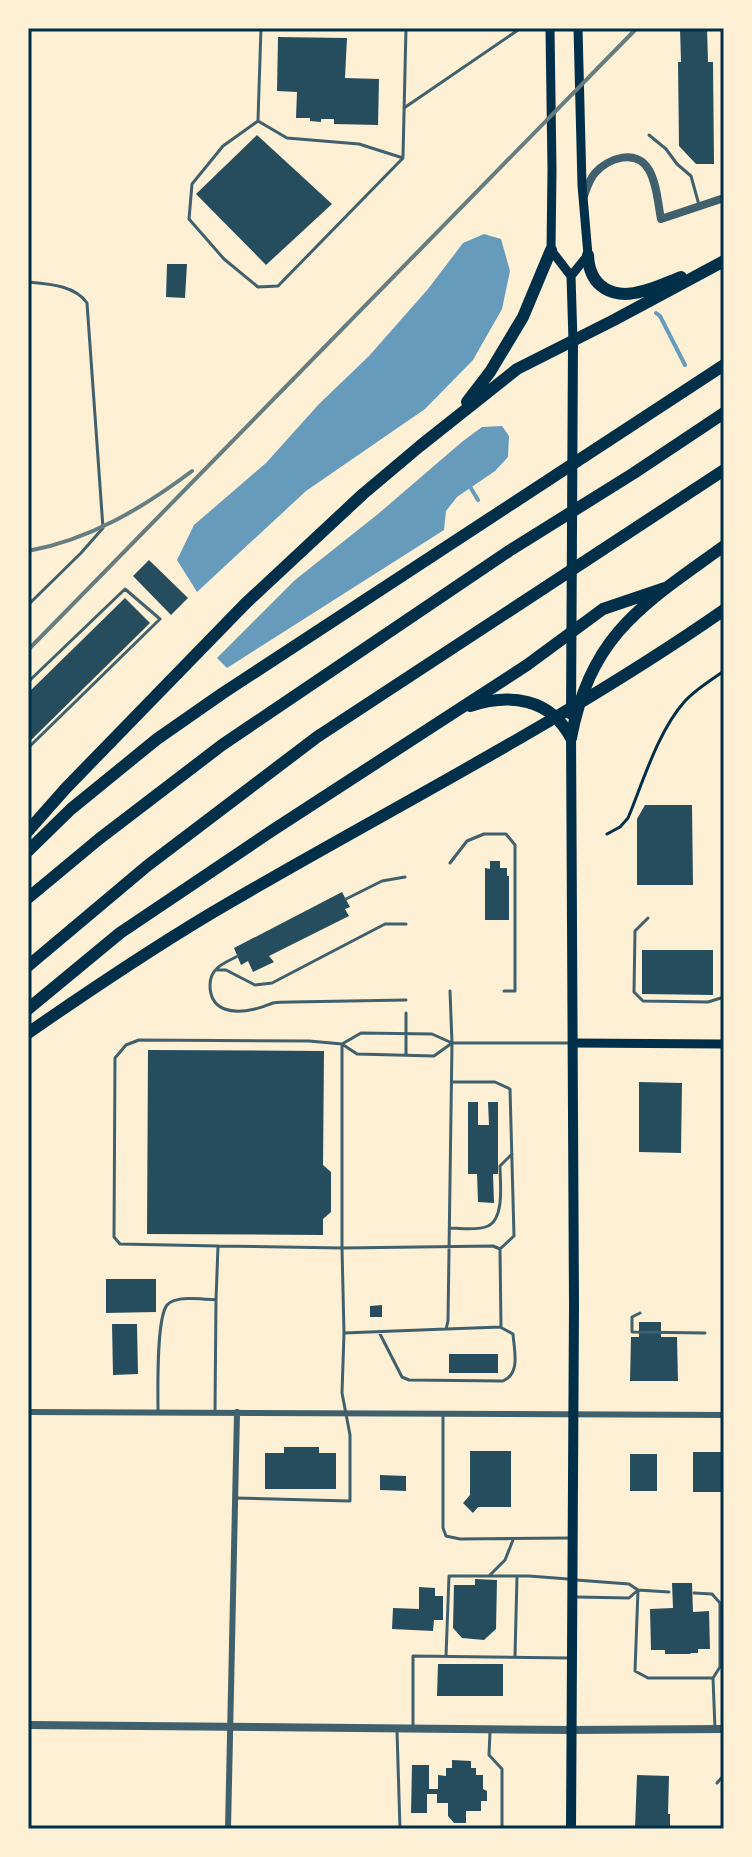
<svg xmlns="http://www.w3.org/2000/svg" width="752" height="1857" font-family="'Nunito Sans',sans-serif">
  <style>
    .water { fill: #669bbc }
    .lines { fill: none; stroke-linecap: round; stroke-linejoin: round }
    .stream { stroke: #669bbc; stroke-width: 4 }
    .building { fill: #264d5e }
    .path { stroke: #003049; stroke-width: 3 }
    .service { stroke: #3f606c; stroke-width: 3 }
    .minor { stroke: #3f606c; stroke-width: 6 }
    .tertiary { stroke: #3f606c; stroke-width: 8 }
    .secondary { stroke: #003049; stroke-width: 9 }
    .primary { stroke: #003049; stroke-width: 10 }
    .motorway { stroke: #003049; stroke-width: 12 }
    .rail { stroke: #657d81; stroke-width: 4 }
    .neatline { fill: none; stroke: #003049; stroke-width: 3 }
  </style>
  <rect width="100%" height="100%" fill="#fdf0d5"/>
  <path class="water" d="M484,234L501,239L510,271L502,309L473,360L425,409L306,491L197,592L177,560L194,525L266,463L319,404L369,356L428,289L463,243Z
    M502,426L509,436L508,457L495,471L457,497L446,511L444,530L227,668L217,658L295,580L378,514L463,441L482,427Z"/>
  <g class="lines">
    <path class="stream" d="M656,313L660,316L685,365
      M469,485L478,500"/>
  </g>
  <path class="building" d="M680,28H707L708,62H713L714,164H696L679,146L678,62H681Z
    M278,37L347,38L345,78L379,79L378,125L334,124V119H321V122L310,121V118H296L297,92L277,91Z
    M257,135L332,204L266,265L196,194Z
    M167,264H187L185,298L166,297Z
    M149,560L188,598L171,615L133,576Z
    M125,598L150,623L28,743V693Z
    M645,805H692L693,885H637V819Z
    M490,861H500V868H507V876H509V920H485V868L490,869Z
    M342,892L350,907L345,909L349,916L269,956L274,962L253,972L248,961L241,965L234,948Z
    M642,950H713V995L642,994Z
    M148,1050L324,1051L323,1165L331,1172V1212L323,1219V1235L147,1234Z
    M639,1082L682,1083L681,1153L639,1152Z
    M468,1102H478V1125H489L488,1102H498V1174H493L494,1203L478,1202L477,1174H468Z
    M106,1279H156V1312L106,1313Z
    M382,1305V1317H370V1306Z
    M639,1322H661V1337H677L678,1381H630L631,1337H639Z
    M112,1324H137L138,1374L113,1375Z
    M449,1354H498V1373H449Z
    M284,1447H319V1453H336V1489H265V1453H284Z
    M470,1451H511V1507H478L473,1513L463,1503L470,1495Z
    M693,1452H724V1492H693Z
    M630,1454H657V1491H630Z
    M380,1475L406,1476V1491L380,1490Z
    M475,1579L497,1580L496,1629L484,1640L462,1638L453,1628L454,1585H475Z
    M672,1583H692L693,1612L709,1611L710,1649H698V1653H691L690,1654H665V1650H651L650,1609L673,1608Z
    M419,1587L435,1588V1596H443V1620H434L433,1631L392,1629L393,1608L419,1609Z
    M438,1664H503V1696H437Z
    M452,1760L471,1761V1768H476V1775H483V1789L487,1791V1801H481V1811H466V1823H454L448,1816V1803H437V1794H427V1813H411L412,1765H429V1789H438V1775L446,1776V1768H452Z
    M637,1775L669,1776L668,1814H670V1826H665V1829H635Z"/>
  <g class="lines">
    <path class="path" d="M607,834L620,827L628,818C643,782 658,731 685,701C696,689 711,680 724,671"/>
    <path class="service" d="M404,108L521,28
      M258,120L261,28
      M258,121L287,138L359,144L403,158L278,286L258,287L224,259L189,219L192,184L223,146Z
      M649,135L666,149L677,164L691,176L699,205
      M403,156L406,28
      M28,282C48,284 75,285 87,303L103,528L81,553L28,605
      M28,682L125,589L160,619L28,748
      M450,863L467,841L484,834H506L515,845V991H504
      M346,899L382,881L405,877
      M648,918L635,931L634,992L643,1001L708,1002L724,997
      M238,956C224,963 210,968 210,985C210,1012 234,1014 255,1009C261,1008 267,1005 273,1003C279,1002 286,1002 292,1002L406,1000
      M217,970H226L255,985L272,983L385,924H406
      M342,1044L361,1033L432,1034L452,1043H569
      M406,1055V1013
      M452,1082H495L510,1089L514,1236L500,1249
      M450,1228C461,1228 477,1231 488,1226C505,1218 500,1182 500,1166L512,1154
      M218,1246L120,1244L114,1237L115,1058L126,1045L139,1040L309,1041L342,1044L357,1054L434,1056L452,1043
      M216,1300L218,1246L342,1248L493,1246L500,1249L501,1327L446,1329
      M640,1313L632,1317V1332L705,1333
      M379,1332L402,1377L409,1380L503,1381C521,1373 514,1350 513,1334L502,1328
      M344,1333L446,1329L448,1321L452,1043L450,991
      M158,1412C158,1392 156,1319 167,1305C175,1295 204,1299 216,1300L215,1412
      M443,1413V1528L446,1536L460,1539L570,1538
      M235,1498L350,1501V1435L342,1393L344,1333L342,1248V1044
      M489,1576L505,1560L513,1540
      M576,1580L629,1584L638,1590L629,1598L577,1597
      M669,1592L638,1590L635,1671L648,1678H713L715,1729
      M694,1593L712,1594L720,1603V1667L713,1678
      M446,1656L449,1576H529L568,1579
      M515,1656L517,1576
      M413,1728V1656L569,1658
      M397,1731L400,1829
      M490,1732L489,1755L502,1769V1829
      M717,1783L724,1775"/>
    <path class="minor" d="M28,1412L724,1415
      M228,1829L237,1412"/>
    <path class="tertiary" d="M584,196C587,188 589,180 595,173C608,158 637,148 649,170C657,184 658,204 661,219L724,198
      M28,1725L572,1730L724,1729"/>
    <path class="secondary" d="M550,28L552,170L551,250L571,276L573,341
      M571,276L588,255L582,185L578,28
      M573,1043L724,1044"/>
    <path class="primary" d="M571,715L573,341
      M571,731L574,1306L571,1829"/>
    <path class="motorway" d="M588,255C589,287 613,300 643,291C656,288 668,282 681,277
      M467,402L490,372L523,317L551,250
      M470,706C510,693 550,698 571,738
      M571,738C591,633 644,604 724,546
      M28,831L66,788L245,604L363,494L420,446L517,369L614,320L724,261
      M28,851L71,809L157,739L223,693L724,365
      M28,898L99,839L222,745L509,551L634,473L724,413
      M28,966L147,866L317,737L724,470
      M28,1009L120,933L273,830L527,665L603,609L665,588
      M28,1033C93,988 158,944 227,904C393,807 566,720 724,610"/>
    <path class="rail" d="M28,551C89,540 143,508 192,471
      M28,650L637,28"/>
  </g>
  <rect width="752" height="1857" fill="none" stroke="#fdf0d5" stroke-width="60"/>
  <rect x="30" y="30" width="692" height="1797" class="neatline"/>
</svg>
